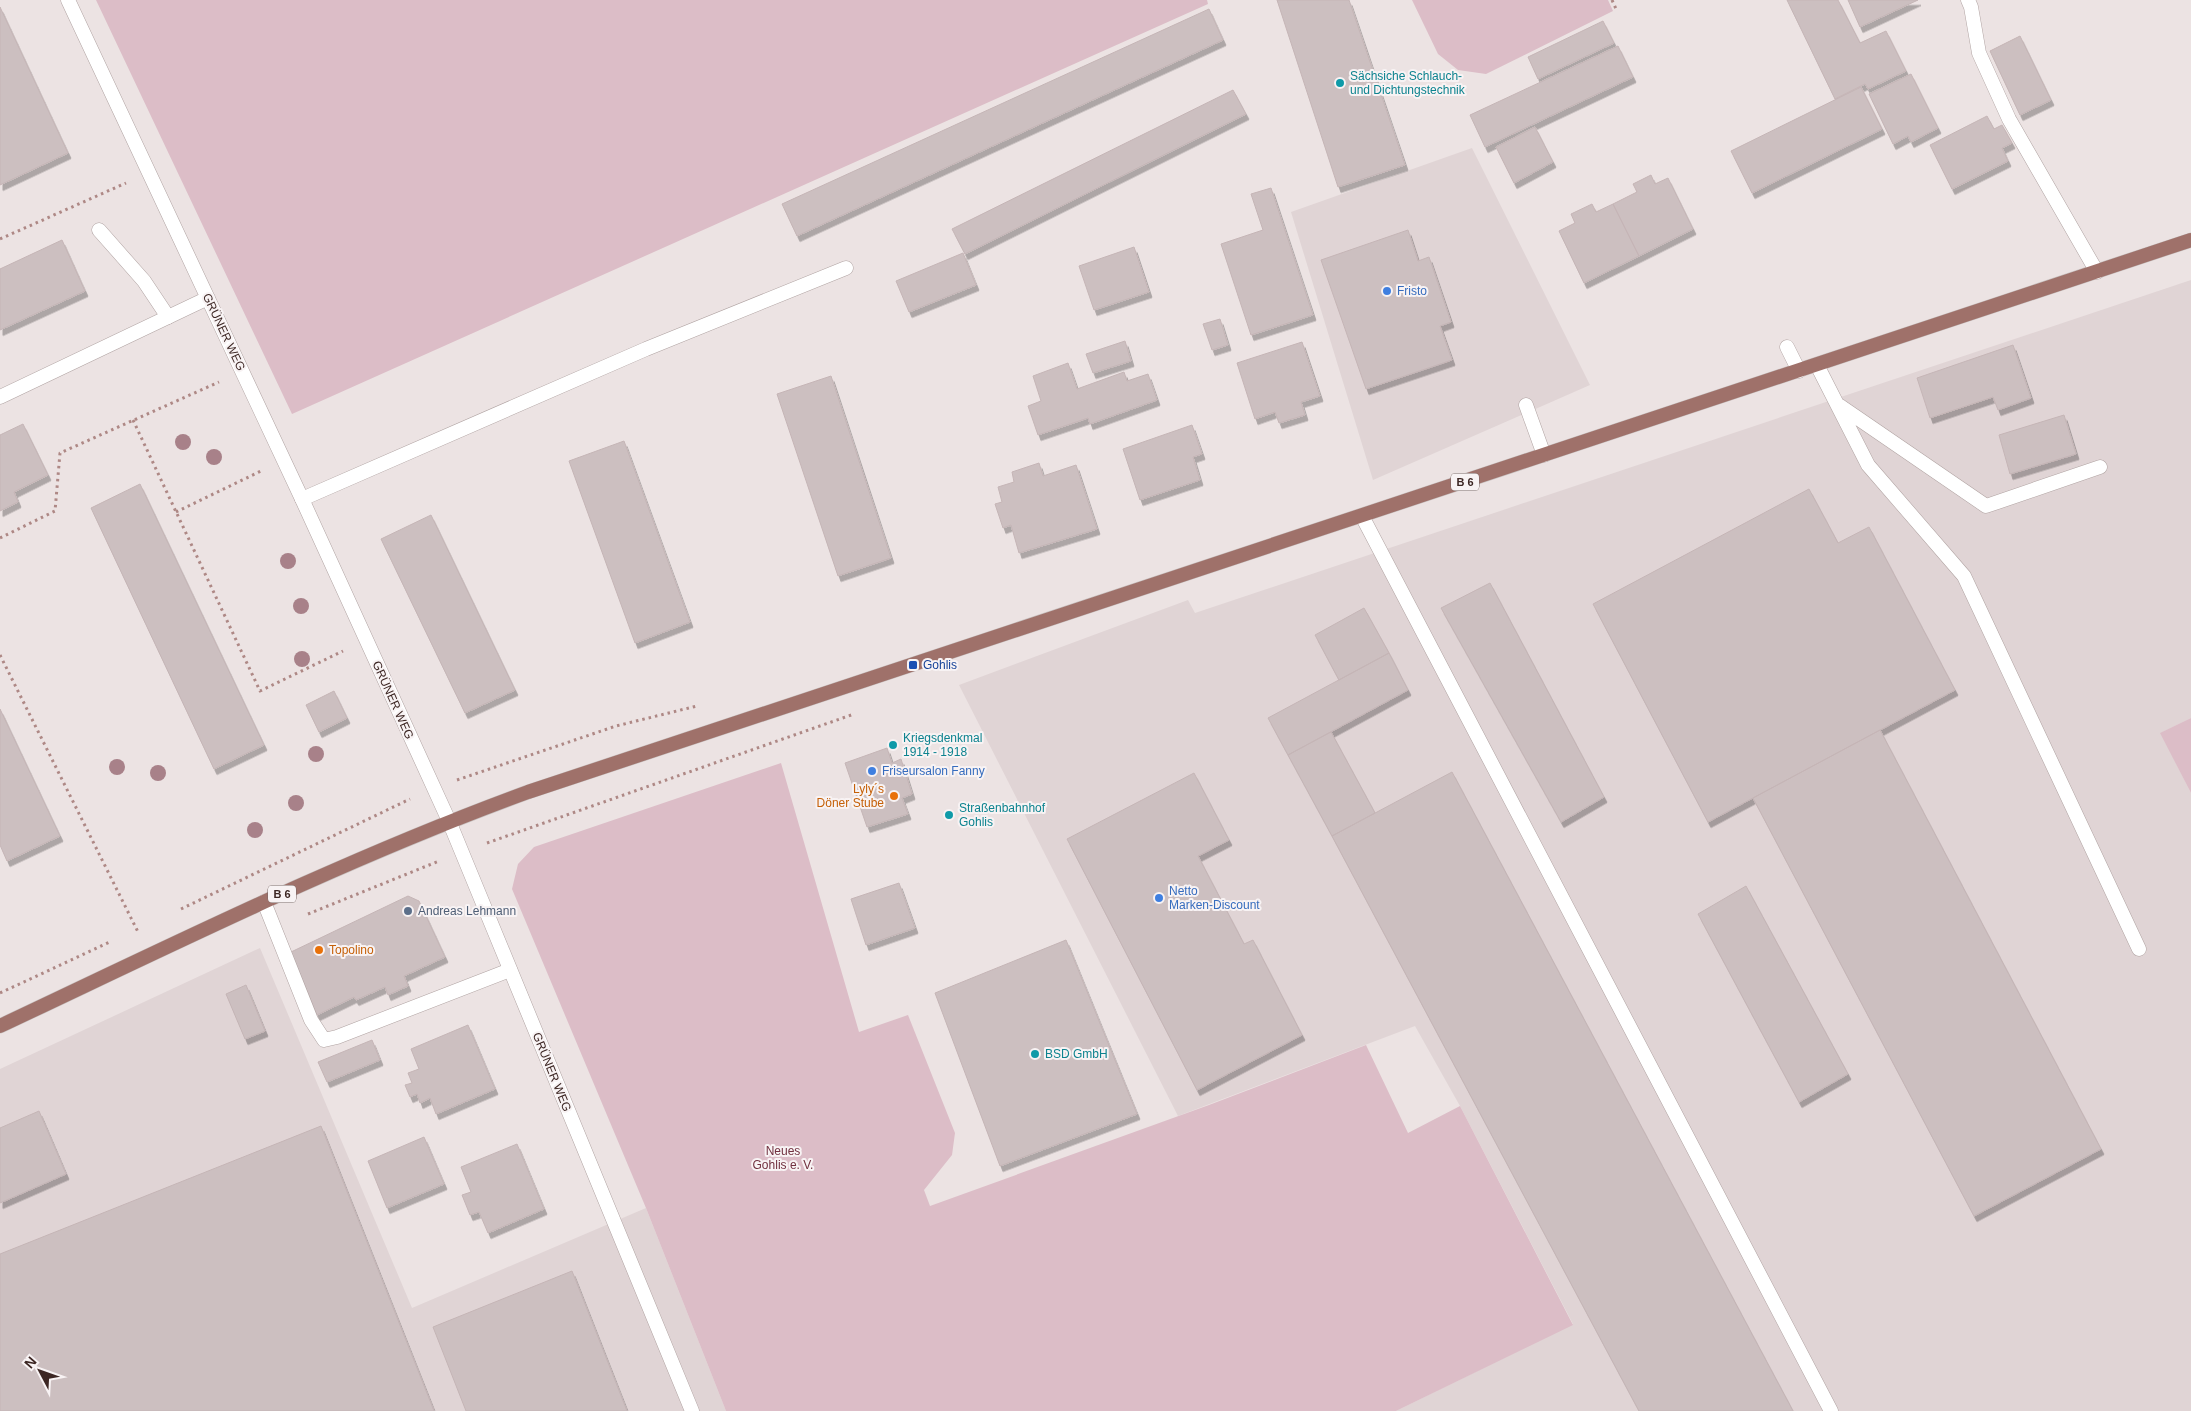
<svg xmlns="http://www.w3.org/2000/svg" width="2191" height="1411" font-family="Helvetica,sans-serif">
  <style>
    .built { fill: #e0d4d5 }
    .green { fill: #dcbdc7 }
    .building { fill: #ccbfc0; stroke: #c5b5b6; filter: url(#shadow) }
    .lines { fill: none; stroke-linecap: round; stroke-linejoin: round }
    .service-casing { stroke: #b0a3a2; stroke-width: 15 }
    .minor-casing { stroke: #b0a3a2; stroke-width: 15 }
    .tertiary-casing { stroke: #b0a3a2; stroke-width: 15 }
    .primary-casing { stroke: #c8c2c1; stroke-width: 15 }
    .path { stroke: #ae8885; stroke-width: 3; stroke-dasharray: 2.5 4; stroke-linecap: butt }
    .service { stroke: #fff; stroke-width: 14 }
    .minor { stroke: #fff; stroke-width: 14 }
    .tertiary { stroke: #fff; stroke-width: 14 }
    .primary { stroke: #9f716a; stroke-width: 14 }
    .tree { fill: #a88189 }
    .culture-dot { fill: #0f9aa8; stroke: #f8f3f4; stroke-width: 2 }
    .shop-dot { fill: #3f7fe0; stroke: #f8f3f4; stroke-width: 2 }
    .transit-dot { fill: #1a4fb4; stroke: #f8f3f4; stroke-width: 2 }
    .food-dot { fill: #e8710a; stroke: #f8f3f4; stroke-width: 2 }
    .service-dot { fill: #5c6f8a; stroke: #f8f3f4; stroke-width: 2 }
    .labels { text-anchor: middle; stroke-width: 4; stroke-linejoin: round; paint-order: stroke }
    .shield { fill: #f8f3f4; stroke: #746462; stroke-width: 1 }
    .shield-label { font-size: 11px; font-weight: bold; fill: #3c2623 }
    .culture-label { font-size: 12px; fill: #0d838f; stroke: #f8f3f4; text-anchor: start }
    .shop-label { font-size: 12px; fill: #366cbe; stroke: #f8f3f4; text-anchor: start }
    .street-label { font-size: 12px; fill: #3c2623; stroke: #f8f3f4 }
    .transit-label { font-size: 12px; fill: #164399; stroke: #f8f3f4; text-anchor: start }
    .food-label { font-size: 12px; fill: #c56008; stroke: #f8f3f4; text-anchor: end }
    .service-label { font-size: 12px; fill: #4e5e75; stroke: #f8f3f4; text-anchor: start }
    .park-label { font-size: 12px; fill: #71303f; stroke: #f8f3f4 }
  </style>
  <defs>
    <filter id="shadow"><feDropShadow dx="3" dy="5.5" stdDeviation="0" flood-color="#0004"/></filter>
  </defs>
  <rect width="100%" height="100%" fill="#ece3e3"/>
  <path class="built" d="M1472,148L1590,385L1373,480L1291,212Z
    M2191,280V718L2161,733L2191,793V1411H1396L1573,1324L1460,1106L1415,1026L1178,1116L959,685L1188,600L1195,613Z
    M260,948L412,1308L646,1208L726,1411H0V1069Z"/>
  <path class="green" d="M96,0H1207L1208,4L292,414Z
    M1412,0H1608L1613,11L1486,74L1458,70L1438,54Z
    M2191,718V793L2160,733Z
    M781,763L859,1032L908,1015L955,1133L952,1155L924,1190L930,1206L1209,1105L1366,1045L1408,1133L1460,1106L1573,1325L1396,1411H726L646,1208L512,889L518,864L534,847Z"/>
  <path class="building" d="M1277,0H1349L1405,165L1338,187Z
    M1787,0H1838L1860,43L1886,31L1906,71L1868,89L1865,84L1835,99Z
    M1848,0H1918L1860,27Z
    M0,7L68,153L0,185Z
    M1209,9L1223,40L797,236L782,204Z
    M1603,21L1614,43L1538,79L1528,57Z
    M2020,36L2051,100L2020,115L1990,51Z
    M1618,46L1633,77L1485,147L1470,115Z
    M1911,74L1938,128L1911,142L1908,136L1893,144L1869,94Z
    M1861,87L1882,129L1752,193L1731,151Z
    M1233,90L1246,114L965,254L952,229Z
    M1987,116L1994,129L2002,125L2012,143L2002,148L2008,161L1952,189L1930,145Z
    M1535,127L1553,162L1514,183L1496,147Z
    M1651,175L1655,184L1668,178L1693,229L1639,256L1613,204L1637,192L1633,184Z
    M1271,188L1313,315L1251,335L1221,244L1263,230L1251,194Z
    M1592,204L1596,212L1613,204L1639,256L1584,283L1559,231L1575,223L1571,214Z
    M1408,230L1418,261L1429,257L1451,322L1440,326L1452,360L1366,389L1321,260Z
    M62,240L85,291L0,330V269Z
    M1134,247L1149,292L1094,310L1079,266Z
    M963,253L976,285L909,312L896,281Z
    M1220,319L1228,345L1212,350L1203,324Z
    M1125,341L1131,361L1093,373L1086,354Z
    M1302,342L1320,396L1301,402L1305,415L1279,423L1275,412L1255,419L1237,363Z
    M2013,345L2031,398L1998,410L1993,397L1930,418L1917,378Z
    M1068,363L1077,389L1124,372L1127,381L1148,374L1157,400L1090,424L1088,418L1038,435L1028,406L1041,401L1033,376Z
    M831,376L891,558L838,576L777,394Z
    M2064,415L2076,454L2010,474L1999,435Z
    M23,424L48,475L14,492L18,502L0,511V435Z
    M1192,425L1202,454L1193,457L1200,480L1140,500L1123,449Z
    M624,441L690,622L635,643L569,461Z
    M1039,463L1043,476L1076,465L1097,529L1019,553L1011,525L1003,528L995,504L1002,502L998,487L1014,482L1012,472Z
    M140,484L264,745L214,769L91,508Z
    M1809,489L1838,543L1869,527L1955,690L1708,822L1593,604Z
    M431,515L515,690L465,713L381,539Z
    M1490,583L1604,797L1561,822L1441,608Z
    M1364,608L1389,653L1339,680L1315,635Z
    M1389,653L1408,690L1288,755L1268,718Z
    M334,691L347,718L319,732L306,705Z
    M0,709L60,836L7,861L0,845Z
    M1880,730L2101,1149L1974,1216L1753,798Z
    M1331,732L1375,813L1332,836L1288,755Z
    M887,748L892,763L901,759L912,794L902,798L908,814L867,827L845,763Z
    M1452,772L1793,1411H1639L1332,836Z
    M1194,773L1229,840L1198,856L1244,944L1253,940L1302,1035L1197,1090L1067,839Z
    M899,883L915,928L866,945L851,899Z
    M1746,886L1848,1074L1799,1102L1698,914Z
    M408,896L419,901L445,957L404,976L408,986L388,995L385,987L356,1000L354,997L317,1015L291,952Z
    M1066,940L1137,1114L1000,1166L935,993Z
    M246,985L265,1031L245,1039L226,994Z
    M468,1025L495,1089L436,1114L430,1098L420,1103L417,1094L410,1097L405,1085L412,1083L408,1073L419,1069L411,1049Z
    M372,1040L380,1060L327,1082L318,1062Z
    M39,1111L66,1174L0,1203V1128Z
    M321,1126L434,1411H0V1254Z
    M424,1137L444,1184L387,1208L368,1161Z
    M517,1144L544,1209L488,1233L479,1212L470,1215L462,1195L471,1192L461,1167Z
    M572,1271L627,1411H466L433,1327Z"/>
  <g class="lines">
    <g class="service-casing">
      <path id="service" d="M1968,0L1971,7L1979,53L2009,119L2097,272
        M99,230L144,281L168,317
        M1787,347L1799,371
        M1817,365L1868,465L1964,576L2139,949
        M1526,405L1544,455
        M1840,406L1986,506L2100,467
        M302,499L646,349L846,268
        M1362,516L1831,1411
        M264,902L311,1020L324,1040L337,1037L510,970"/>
    </g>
    <g class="minor-casing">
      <path id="minor" d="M68,0L302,499L449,821
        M0,397L208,298"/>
    </g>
    <g class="tertiary-casing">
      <path id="tertiary" d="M449,821L692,1411"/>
    </g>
    <g class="primary-casing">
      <path id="primary" d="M0,1026C174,944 347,858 528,792L2191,240"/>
    </g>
    <path class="path" d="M1612,0L1616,9
      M0,239L126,183
      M133,420L260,691L343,651
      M176,512L261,471
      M0,538L55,511L60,453L219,382
      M0,655L138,932
      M457,780L616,726L697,706
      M487,843L854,714
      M181,909L410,799
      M308,914L439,861
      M0,993L112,941"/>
    <use href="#service" class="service"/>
    <use href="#minor" class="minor"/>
    <use href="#tertiary" class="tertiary"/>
    <use href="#primary" class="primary"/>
  </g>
  <g class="tree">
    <circle cx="183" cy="442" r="8"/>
    <circle cx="214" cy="457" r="8"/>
    <circle cx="288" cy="561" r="8"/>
    <circle cx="301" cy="606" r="8"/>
    <circle cx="302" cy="659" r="8"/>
    <circle cx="316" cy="754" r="8"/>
    <circle cx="117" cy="767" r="8"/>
    <circle cx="158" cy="773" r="8"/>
    <circle cx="296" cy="803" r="8"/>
    <circle cx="255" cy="830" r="8"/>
  </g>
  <g class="culture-dot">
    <circle cx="1340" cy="83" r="5"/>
    <circle cx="893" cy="745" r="5"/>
    <circle cx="949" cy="815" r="5"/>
    <circle cx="1035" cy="1054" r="5"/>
  </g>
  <g class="shop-dot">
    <circle cx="1387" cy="291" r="5"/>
    <circle cx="872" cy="771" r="5"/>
    <circle cx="1159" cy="898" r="5"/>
  </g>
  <rect class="transit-dot" x="908" y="660" width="10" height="10" rx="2.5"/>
  <g class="food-dot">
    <circle cx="894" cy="796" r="5"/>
    <circle cx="319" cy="950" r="5"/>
  </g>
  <circle class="service-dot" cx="408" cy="911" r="5"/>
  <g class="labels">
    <g class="shield">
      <rect x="1451" y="473.5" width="28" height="17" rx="4"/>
      <rect x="268" y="885.5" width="28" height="17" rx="4"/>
    </g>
    <g class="shield-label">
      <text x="1465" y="486">B 6</text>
      <text x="282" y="898">B 6</text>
    </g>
    <g class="culture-label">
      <text x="1350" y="80">Sächsiche Schlauch-<tspan x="1350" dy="14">und Dichtungstechnik</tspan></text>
      <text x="903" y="742">Kriegsdenkmal<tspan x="903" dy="14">1914 - 1918</tspan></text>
      <text x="959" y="812">Straßenbahnhof<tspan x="959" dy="14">Gohlis</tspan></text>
      <text x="1045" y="1058">BSD GmbH</text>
    </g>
    <g class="shop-label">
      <text x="1397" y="295">Fristo</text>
      <text x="882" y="775">Friseursalon Fanny</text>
      <text x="1169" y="895">Netto<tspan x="1169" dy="14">Marken-Discount</tspan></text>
    </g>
    <g class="street-label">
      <text transform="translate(224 332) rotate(65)" y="4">GRÜNER WEG</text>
      <text transform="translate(393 700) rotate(66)" y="4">GRÜNER WEG</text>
      <text transform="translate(552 1072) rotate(68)" y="4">GRÜNER WEG</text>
    </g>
    <g class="transit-label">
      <text x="923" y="669">Gohlis</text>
    </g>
    <g class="food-label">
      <text x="884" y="793">Lyly´s<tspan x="884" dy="14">Döner Stube</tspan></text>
      <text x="329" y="954" text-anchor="start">Topolino</text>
    </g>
    <g class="service-label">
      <text x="418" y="915">Andreas Lehmann</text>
    </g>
    <g class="park-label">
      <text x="783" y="1155">Neues<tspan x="783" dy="14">Gohlis e. V.</tspan></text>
    </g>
  </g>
  <g transform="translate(40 1371) rotate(311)" stroke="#f8f3f4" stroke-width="4" paint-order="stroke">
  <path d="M0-4L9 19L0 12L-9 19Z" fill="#3c2623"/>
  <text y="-8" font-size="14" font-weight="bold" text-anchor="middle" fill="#3c2623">N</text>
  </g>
</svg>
